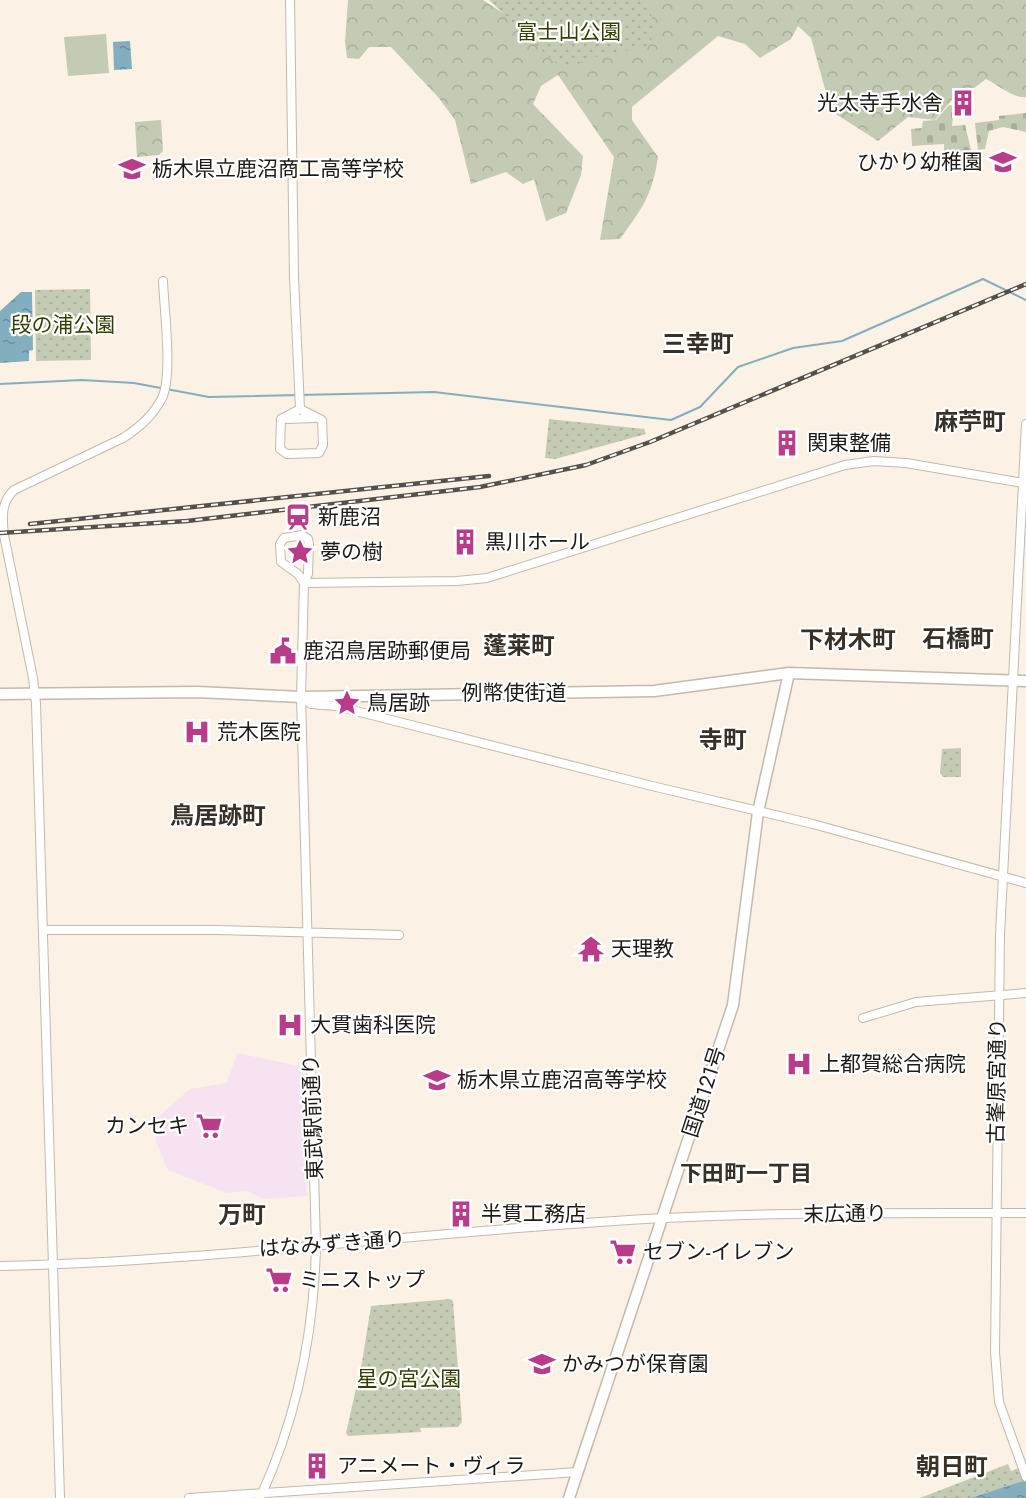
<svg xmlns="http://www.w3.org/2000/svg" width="1026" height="1498" font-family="Jost,'Noto Sans JP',sans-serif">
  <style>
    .commercial { fill: #f6e2f1 }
    .forest { fill: url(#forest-crowns) }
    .cemetery { fill: url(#cemetery-stones) }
    .park { fill: url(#park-dots) }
    .pitch { fill: #c4cbb4 }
    .water { fill: url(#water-ripples) }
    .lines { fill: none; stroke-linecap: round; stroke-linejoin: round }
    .stream { stroke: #82aebf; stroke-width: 2 }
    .secondary-casing { stroke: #c2b9ad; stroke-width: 10 }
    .primary-casing { stroke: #c2b9ad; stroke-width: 10 }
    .highway-casing { stroke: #c2b9ad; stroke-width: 13 }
    .secondary { stroke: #fff; stroke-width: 8 }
    .primary { stroke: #fff; stroke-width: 8 }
    .highway { stroke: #fff; stroke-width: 10 }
    .rail-casing { stroke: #555049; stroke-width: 4.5 }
    .rail { stroke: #fff; stroke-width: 2; stroke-dasharray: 7; stroke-linecap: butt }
    .labels { text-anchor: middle; stroke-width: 4.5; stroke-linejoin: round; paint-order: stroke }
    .park-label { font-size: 21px; fill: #344001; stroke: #fff }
    .poi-label { font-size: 21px; fill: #1e1b16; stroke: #fff; text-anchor: start }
    .street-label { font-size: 21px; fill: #1e1b16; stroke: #fff }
    .neighbourhood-label { font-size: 22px; font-weight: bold; fill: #383127; stroke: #fff }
    .quarter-label { font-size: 24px; font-weight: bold; fill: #383127; stroke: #fff }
  </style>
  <defs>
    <pattern id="forest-crowns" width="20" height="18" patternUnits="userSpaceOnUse" patternTransform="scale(1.5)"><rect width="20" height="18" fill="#c4cbb4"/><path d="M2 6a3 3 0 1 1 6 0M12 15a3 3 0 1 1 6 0" fill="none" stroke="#a8ae9a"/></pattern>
    <pattern id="cemetery-stones" width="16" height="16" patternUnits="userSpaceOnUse" patternTransform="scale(1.5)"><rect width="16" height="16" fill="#c4cbb4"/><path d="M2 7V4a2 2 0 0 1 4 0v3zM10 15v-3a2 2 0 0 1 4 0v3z" fill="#a8ae9a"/></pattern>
    <pattern id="park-dots" width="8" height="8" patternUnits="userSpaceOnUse" patternTransform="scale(1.5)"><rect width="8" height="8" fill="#c4cbb4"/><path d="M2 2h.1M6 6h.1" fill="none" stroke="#a8ae9a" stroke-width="1.8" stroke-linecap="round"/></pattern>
    <pattern id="water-ripples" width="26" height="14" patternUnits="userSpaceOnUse" patternTransform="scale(1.5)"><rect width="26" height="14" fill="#82aebf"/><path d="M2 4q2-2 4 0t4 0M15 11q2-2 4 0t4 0" fill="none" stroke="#6a8d9a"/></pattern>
  </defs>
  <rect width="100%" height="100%" fill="#fbf2e5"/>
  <path class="commercial" d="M237,1053L303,1067L307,1196L264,1199L247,1191L227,1193L168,1170L156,1142L157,1118L190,1089L227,1083Z"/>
  <path class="forest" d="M348,0H483L512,19L564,0H1026V97C1014,99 998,85 986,79L973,89L959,91L935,120L908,117L878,141L831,111L811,38L798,26L791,39L760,58L745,44L718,36L632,107V120L658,157C652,196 643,207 620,239L600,240L614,157L558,75L541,86L533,104L583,156L581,175L566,213L546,221L534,179L523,184L506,172L471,184L455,120L438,97L391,47H369L359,59L347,58L345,42Z
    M161,120L163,151L159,155L137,157L135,122Z"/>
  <path class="cemetery" d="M949,105L954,106L952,126L965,125L972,154L945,160L944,144L912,146L911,129L922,128L923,121L936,120Z
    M1026,113V132L1003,127L989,131L985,149L978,150L975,123L999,120V116Z"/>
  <path class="park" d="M489,0H647L655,29L649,46L590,58L565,70L552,60Z
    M90,289L91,360L36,361L35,290Z
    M549,419L644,429L646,434L555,459L545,458Z
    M961,748V777H943L940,773L942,749Z
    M450,1299L453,1301L462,1422L458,1427L420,1428L421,1432L348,1436L346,1433L362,1362L371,1306Z
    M1008,1464L1011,1471L1026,1465V1480L970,1498H920Z"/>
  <path class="pitch" d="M106,34L109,73L68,76L64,37Z"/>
  <path class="water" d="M130,41L132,69L114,70L113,42Z
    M21,292H32L33,350L29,351V361L0,363V311Z
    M1026,1480V1498H970Z"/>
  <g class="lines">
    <path class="stream" d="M0,384L82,380L134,383L209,397L434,392L671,420L700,407L738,367L793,348L842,341L983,279L1026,300"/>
    <g class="secondary-casing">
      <path id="secondary" d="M290,0L294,277L300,409
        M300,409L322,420L323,445L319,453L287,454L280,449L281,419Z
        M287,419L314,418
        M304,583L457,581L487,578L845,465L874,461L906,463L1023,483
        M301,697L311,704L336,706L652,786L813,824L1026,883
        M43,930H216L399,935
        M863,1018L916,1002L1026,993
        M0,1266C222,1261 443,1229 665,1218C785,1212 905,1213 1026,1213
        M60,1498L36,703L33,678L4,535C2,518 1,502 14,490L123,438C139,428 153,416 162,398C173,376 164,308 163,281
        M189,1498L578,1472
        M260,1498C297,1418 314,1333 316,1245L301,697L304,583L308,574L309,544L308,539L302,535L284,538L280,544L281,562L298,574L304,583"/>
    </g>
    <g class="primary-casing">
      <path id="primary" d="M1026,424L1000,935L995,1352L999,1402L1026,1477"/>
    </g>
    <g class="highway-casing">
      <path id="highway" d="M0,694L197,692L301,697L654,691L789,673L1026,681
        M569,1498L733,1005L758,812L789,673"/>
    </g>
    <use href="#secondary" class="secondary"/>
    <use href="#primary" class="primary"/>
    <use href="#highway" class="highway"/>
    <g class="rail-casing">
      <path id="rail" d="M30,524L489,476
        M0,533L187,521L480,487L586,465L650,442L1026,284"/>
    </g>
    <use href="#rail" class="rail"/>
  </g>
  <defs>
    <g id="building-bare" transform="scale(2.07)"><path d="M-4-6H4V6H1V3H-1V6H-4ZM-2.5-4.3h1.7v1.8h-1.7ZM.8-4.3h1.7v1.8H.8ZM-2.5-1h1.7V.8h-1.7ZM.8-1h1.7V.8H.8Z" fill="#b93c8b" stroke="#fff" stroke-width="2.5" paint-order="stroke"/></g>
    <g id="school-bare" transform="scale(2.07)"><path d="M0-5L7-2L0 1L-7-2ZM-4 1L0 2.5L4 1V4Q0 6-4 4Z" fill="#b93c8b" stroke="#fff" stroke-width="2.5" paint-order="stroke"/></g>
    <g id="station-bare" transform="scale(2.07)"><path d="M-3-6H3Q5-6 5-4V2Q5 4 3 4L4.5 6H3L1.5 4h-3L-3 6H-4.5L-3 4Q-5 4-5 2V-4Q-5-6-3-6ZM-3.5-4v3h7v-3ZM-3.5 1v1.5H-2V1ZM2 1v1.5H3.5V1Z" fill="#b93c8b" stroke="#fff" stroke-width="2.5" paint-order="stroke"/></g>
    <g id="sight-bare" transform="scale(2.07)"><path d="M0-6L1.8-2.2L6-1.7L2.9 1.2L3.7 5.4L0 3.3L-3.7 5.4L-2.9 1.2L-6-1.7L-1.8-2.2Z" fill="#b93c8b" stroke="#fff" stroke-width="2.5" paint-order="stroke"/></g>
    <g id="civic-bare" transform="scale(2.07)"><path d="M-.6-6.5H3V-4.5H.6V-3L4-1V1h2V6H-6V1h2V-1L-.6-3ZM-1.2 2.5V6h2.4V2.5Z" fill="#b93c8b" stroke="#fff" stroke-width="2.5" paint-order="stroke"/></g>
    <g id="hospital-bare" transform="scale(2.07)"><path d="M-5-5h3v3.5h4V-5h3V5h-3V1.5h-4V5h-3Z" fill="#b93c8b" stroke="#fff" stroke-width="2.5" paint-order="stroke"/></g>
    <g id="temple-bare" transform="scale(2.07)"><path d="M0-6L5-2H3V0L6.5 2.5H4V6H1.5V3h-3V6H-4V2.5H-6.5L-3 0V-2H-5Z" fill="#b93c8b" stroke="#fff" stroke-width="2.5" paint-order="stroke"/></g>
    <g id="supermarket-bare" transform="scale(2.07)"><path d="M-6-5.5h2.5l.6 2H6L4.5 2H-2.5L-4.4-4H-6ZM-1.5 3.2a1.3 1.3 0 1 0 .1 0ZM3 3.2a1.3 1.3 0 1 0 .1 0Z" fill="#b93c8b" stroke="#fff" stroke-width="2.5" paint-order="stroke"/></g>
  </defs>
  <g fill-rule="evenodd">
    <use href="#building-bare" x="963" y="103"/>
    <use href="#school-bare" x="1003" y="162"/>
    <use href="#school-bare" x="132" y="169"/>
    <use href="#building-bare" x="787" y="443"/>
    <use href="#station-bare" x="298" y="517"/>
    <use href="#building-bare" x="465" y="542"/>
    <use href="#sight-bare" x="300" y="552"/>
    <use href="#civic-bare" x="283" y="651"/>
    <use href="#sight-bare" x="347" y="703"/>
    <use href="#hospital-bare" x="197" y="732"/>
    <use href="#temple-bare" x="591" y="949"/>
    <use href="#hospital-bare" x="290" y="1025"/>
    <use href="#hospital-bare" x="799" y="1064"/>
    <use href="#school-bare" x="437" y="1080"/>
    <use href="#supermarket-bare" x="209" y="1126"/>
    <use href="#building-bare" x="461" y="1214"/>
    <use href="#supermarket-bare" x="623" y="1252"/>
    <use href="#supermarket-bare" x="279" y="1280"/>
    <use href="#school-bare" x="542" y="1364"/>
    <use href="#building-bare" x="317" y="1466"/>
  </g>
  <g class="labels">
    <g class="park-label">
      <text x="569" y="39">富士山公園</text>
      <text x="63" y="332">段の浦公園</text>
      <text x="409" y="1386">星の宮公園</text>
    </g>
    <g class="poi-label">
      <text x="943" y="110" text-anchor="end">光太寺手水舎</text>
      <text x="983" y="169" text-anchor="end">ひかり幼稚園</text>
      <text x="152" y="176">栃木県立鹿沼商工高等学校</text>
      <text x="807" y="450">関東整備</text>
      <text x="318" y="524">新鹿沼</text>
      <text x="485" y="549">黒川ホール</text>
      <text x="320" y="559">夢の樹</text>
      <text x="303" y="658">鹿沼鳥居跡郵便局</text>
      <text x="367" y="710">鳥居跡</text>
      <text x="217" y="739">荒木医院</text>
      <text x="611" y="956">天理教</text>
      <text x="310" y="1032">大貫歯科医院</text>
      <text x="819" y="1071">上都賀総合病院</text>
      <text x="457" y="1087">栃木県立鹿沼高等学校</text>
      <text x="189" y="1133" text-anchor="end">カンセキ</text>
      <text x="481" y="1221">半貫工務店</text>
      <text x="643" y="1259">セブン-イレブン</text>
      <text x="299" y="1287">ミニストップ</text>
      <text x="562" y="1371">かみつが保育園</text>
      <text x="337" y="1473">アニメート・ヴィラ</text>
    </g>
    <g class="street-label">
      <text x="514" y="700">例幣使街道</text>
      <text transform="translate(997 1081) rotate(-89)" y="7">古峯原宮通り</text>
      <text transform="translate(704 1092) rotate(-72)" y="7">国道121号</text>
      <text transform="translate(313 1117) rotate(-92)" y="7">東武駅前通り</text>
      <text transform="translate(845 1214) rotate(-1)" y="7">末広通り</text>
      <text transform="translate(332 1244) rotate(-4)" y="7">はなみずき通り</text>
    </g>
    <g class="neighbourhood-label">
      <text x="746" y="1181">下田町一丁目</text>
    </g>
    <g class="quarter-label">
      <text x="698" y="352">三幸町</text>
      <text x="970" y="430">麻苧町</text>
      <text x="958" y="647">石橋町</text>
      <text x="848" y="648">下材木町</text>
      <text x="519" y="654">蓬莱町</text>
      <text x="723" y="748">寺町</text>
      <text x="218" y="824">鳥居跡町</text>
      <text x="242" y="1223">万町</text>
      <text x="952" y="1475">朝日町</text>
    </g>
  </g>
</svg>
